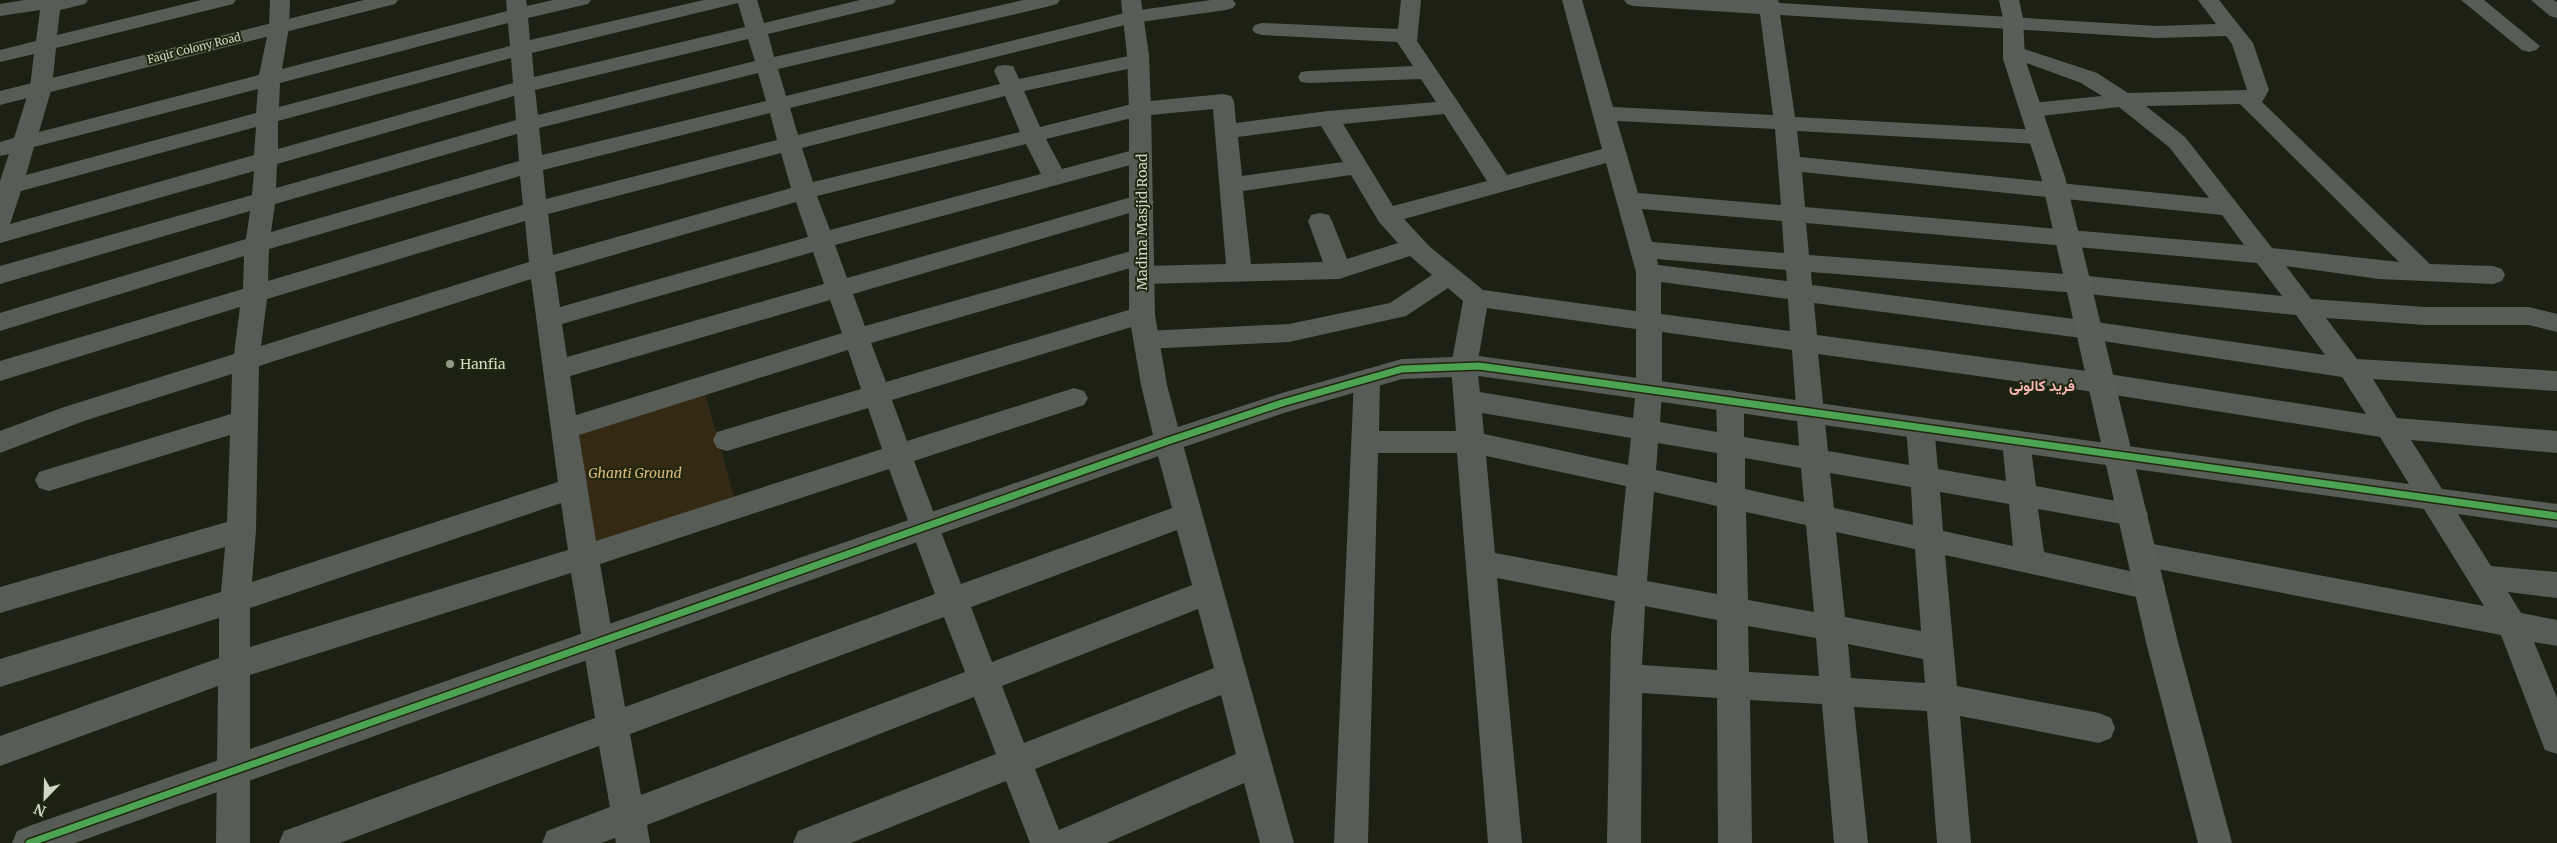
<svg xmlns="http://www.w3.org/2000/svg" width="2557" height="843" font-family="Merriweather,Vazirmatn,serif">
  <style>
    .green { fill: #342a14 }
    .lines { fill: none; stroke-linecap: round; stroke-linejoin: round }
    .minor { fill: #585c57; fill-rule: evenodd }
    .tertiary { fill: #585c57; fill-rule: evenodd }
    .secondary { fill: #595f57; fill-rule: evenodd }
    .primary { fill: #585d54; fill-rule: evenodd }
    .cycleway-casing { stroke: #1f270e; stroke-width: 10 }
    .cycleway { stroke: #4ca352; stroke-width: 7 }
    .poi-dot { fill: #939889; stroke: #1f270e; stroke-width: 2 }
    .labels { text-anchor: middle; stroke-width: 4; stroke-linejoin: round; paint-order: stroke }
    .far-street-label { font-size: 11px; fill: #d2d8c8; stroke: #1f270e }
    .street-label { font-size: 14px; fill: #d2d8c8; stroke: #1f270e }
    .poi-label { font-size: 14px; fill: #d2d8c8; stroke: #1f270e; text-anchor: start }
    .park-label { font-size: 14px; font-style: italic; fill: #ddb879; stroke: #1f270e }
    .neighbourhood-label { font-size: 15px; font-weight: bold; fill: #fab5b9; stroke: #1f270e }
  </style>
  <rect width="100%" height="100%" fill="#1d2114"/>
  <path class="green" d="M703,386L737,507L584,557L564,429Z"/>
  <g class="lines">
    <path class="minor" d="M24,0H88L85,4L60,10L57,35L201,0H236L233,4L56,48L52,87L39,132L259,75L269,27L270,0H290L289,27L282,69L507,11L506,0H526L527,6L553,0H591L588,4L528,18L530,40L704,0H757L764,23L860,0H896L893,4L768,34L774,57L1023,0H1060L1057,4L1050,6L778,69L786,96L1133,11L1211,0H1233L1236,4L1233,8L1226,10L1133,23L790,108L798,135L1000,84L994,71L997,66L1005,65L1013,66L1019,79L1138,54L1146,55L1149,60L1146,65L1024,91L1040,127L1140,102L1223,94L1231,96L1234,101L1236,123L1328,111L1436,102L1421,79L1309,83L1301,82L1298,77L1301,72L1309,71L1413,66L1397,42L1262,35L1255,33L1252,29L1255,25L1262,23L1398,29L1401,0H1421L1417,41L1507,175L1602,149L1562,0H1582L1613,107L1773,115L1760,14L1634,6L1627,4L1624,0H1778L1779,3L2157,26L2216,24L2198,0H2219L2253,43L2269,90L2262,102L2430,264L2493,266L2502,269L2505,275L2502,281L2493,284L2379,279L2286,266L2311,299L2425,307H2529L2557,314V332L2529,325H2425L2326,318L2357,359L2557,371V391L2373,379L2397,418L2557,431V453L2411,440L2442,489L2557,504V528L2458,514L2491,566L2557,572V598L2508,592L2521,613L2557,620V646L2534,642L2557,698V754L2545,750L2501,635L2142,566L2131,563L2127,554L2131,545L2142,542L2484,606L2424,509L2120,467L2110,464L2106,456L2110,448L2120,445L2409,484L2380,437L2102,393L1818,354L1828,451L1909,465L1906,427L1910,420L1920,417L1930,420L1934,427L1938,469L2006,481L2002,441L2006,433L2016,430L2026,433L2030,441L2036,486L2143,506L2148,514L2143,522L2133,526L2038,509L2044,552L2161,578L2165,587L2161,596L2150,600L1945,555L1957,686L2099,713L2111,718L2115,728L2111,738L2099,743L1960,716L1971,843H1937L1927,711L1854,707L1868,843H1834L1822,704L1750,700L1752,843H1718L1717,698L1642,693L1641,843H1607L1611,635L1615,601L1497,578L1522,843H1488L1457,453H1378L1368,843H1334L1354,379L1358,372L1367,369L1376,372L1380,379L1379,431H1456L1451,366L1463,301L1448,288L1406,316L1289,342L1146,349L1137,347L1133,340L1137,333L1146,331L1289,324L1390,303L1432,275L1410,256L1339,279L1142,284L1133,281L1130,275L1133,269L1142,266L1226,264L1213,109L1140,116L1046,139L1062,169L1141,148L1149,150L1152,155L1149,160L835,245L847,278L1142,194L1150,197L1154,202L1150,207L853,294L865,326L1142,248L1151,250L1154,256L1151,262L871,343L886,382L1142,306L1151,309L1155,315L1151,321L892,400L907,441L1074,388L1084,391L1088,398L1084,405L914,461L961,584L1172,508L1154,441L1158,433L1168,430L1178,433L1182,441L1294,843H1260L1244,783L1107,843H1030L1006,781L851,843H793L798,831L996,754L974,697L647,825L650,843H616L615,838L601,843H542L547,831L610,807L599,746L340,843H279L284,831L595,718L571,573L250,675V843H216L218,686L0,766V736L219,658V618L0,687V659L221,592L225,547L0,613V587L227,522L230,435L49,491L39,488L35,480L39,472L231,414L232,374L84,421L0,453V431L64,407L234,354L240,307L0,381V361L243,289L244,256L0,331V313L246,239L250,211L0,284V266L252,195L254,171L0,243V181L9,154L0,156V142L14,138L30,87L34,54L0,62V50L36,41L40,10L0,16V4ZM738,3L745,27L534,77L532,53ZM1780,15L2157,38L2226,36L2232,44L2247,90L2128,93L2097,73L2021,48L2014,46L2007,48L2003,52L2007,56L2081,83L2102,96L2031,103L2023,105L2020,110L2023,115L2031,117L2119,107L2169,147L2209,198L1800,157L1797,131L2040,144L2048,142L2051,137L2048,132L2040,130L1795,117ZM508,23L510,46L279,107L280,83ZM748,39L755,61L538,115L535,90ZM511,58L513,83L278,149V121ZM758,73L766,101L542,155L539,128ZM258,89L256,113L26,175L34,147ZM514,96L516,120L276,188L277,164ZM1005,96L1020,132L813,182L802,148ZM2240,104L2399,262L2272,248L2185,137L2146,106ZM770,113L777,140L546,199L543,170ZM1444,114L1487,181L1393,206L1343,124ZM1617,121L1775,129L1781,205L1638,193ZM1321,126L1343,162L1242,176L1238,137ZM256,127L254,155L10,224L21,191ZM517,134L519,161L271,232L275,204ZM1026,144L1041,174L830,230L817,196ZM781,153L791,188L553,255L548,214ZM1606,163L1636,272V311L1483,290L1429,246L1404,219ZM1802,172L2222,215L2244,245L1805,207ZM1351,175L1379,222L1398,243L1347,259L1332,221L1329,215L1320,213L1311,215L1308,221L1323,262L1251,264L1243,191ZM520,176L523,205L268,281L269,249ZM796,202L808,237L560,307L555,272ZM1642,209L1782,221L1784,253L1652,242ZM525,221L529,262L261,346L267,299ZM1806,223L2257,263L2282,296L2078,275L1809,255ZM813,252L824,284L567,357L562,324ZM1657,259L1786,270L1787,281L1658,265ZM1811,272L2078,293L2296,315L2325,355L2089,321L1812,285ZM531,279L558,482L252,582L256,530L259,366ZM1661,282L1788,299L1790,331L1661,314ZM830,300L842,333L576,415L570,376ZM1814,303L2089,339L2342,377L2366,414L2102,373L1817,335ZM1487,308L1636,329V389L1633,418L1480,392L1477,366ZM1662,332L1792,350L1799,446L1744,437V400L1740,393L1730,390L1720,393L1716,400L1717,432L1660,422L1662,389ZM848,350L861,389L717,432L713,440L717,448L727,451L868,408L882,449L596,541L579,435ZM1482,413L1631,438L1628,465L1484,434ZM1658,443L1717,453V483L1656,470ZM1486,456L1626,486L1617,576L1495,553ZM1745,458L1801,468L1804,502L1745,489ZM889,469L935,594L625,707L600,564ZM1830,473L1911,487L1913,525L1834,508ZM1654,492L1717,506V594L1647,581ZM1940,492L2009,504L2013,546L1943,531ZM561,503L568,550L250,647V608ZM1746,512L1806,525L1814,612L1748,600ZM1177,530L1192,585L992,662L971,607ZM1836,532L1915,549L1921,631L1845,617ZM1645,606L1717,620V670L1642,665ZM1198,609L1214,668L1024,743L1002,686ZM944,617L965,672L641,795L630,734ZM1748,626L1816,638L1819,676L1749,672ZM1848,644L1923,659L1925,683L1851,678ZM1221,695L1236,754L1059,830L1035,769Z
      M2461,0H2484L2540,46L2536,50L2529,52L2522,50Z
      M2531,0H2554L2557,2V18L2550,16Z"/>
    <path class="tertiary" d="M1121,0H1141L1149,55L1151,109L1155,315L1167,385L1178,427L1282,393L1402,359L1479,356L2120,445L2130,448L2134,456L2130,464L2120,467L1479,376L1402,379L1287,412L1178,449L75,843H12L17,831L29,826L1153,435L1141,385L1129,315V109L1127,55Z"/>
    <path class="secondary" d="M1999,0H2019L2023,18L2025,59L2065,177L2178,642L2232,843H2198L2146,642L2041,177L2003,59V18Z"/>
    <path class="primary" d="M364,0H398L395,4L0,105V91Z"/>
    <g class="cycleway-casing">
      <path id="cycleway" d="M29,843L1168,441L1282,403L1402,369L1479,366L2557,516"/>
    </g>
    <use href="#cycleway" class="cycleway"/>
  </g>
  <circle class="poi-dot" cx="450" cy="364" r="5"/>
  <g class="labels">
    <g class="far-street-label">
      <text transform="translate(194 48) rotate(-14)" y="4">Faqir Colony Road</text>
    </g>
    <g class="street-label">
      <text transform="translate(1142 222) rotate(-90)" y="5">Madina Masjid Road</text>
    </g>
    <g class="poi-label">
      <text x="460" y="369">Hanfia</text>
    </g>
    <g class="park-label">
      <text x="635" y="478">Ghanti Ground</text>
    </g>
    <g class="neighbourhood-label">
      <text x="2042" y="391">فرید کالونی</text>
    </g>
  </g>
  <g transform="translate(45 798) rotate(203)" stroke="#1f270e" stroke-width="4" paint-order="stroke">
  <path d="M0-4L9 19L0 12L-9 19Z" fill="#d2d8c8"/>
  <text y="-8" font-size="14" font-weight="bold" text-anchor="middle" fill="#d2d8c8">N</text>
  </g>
</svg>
